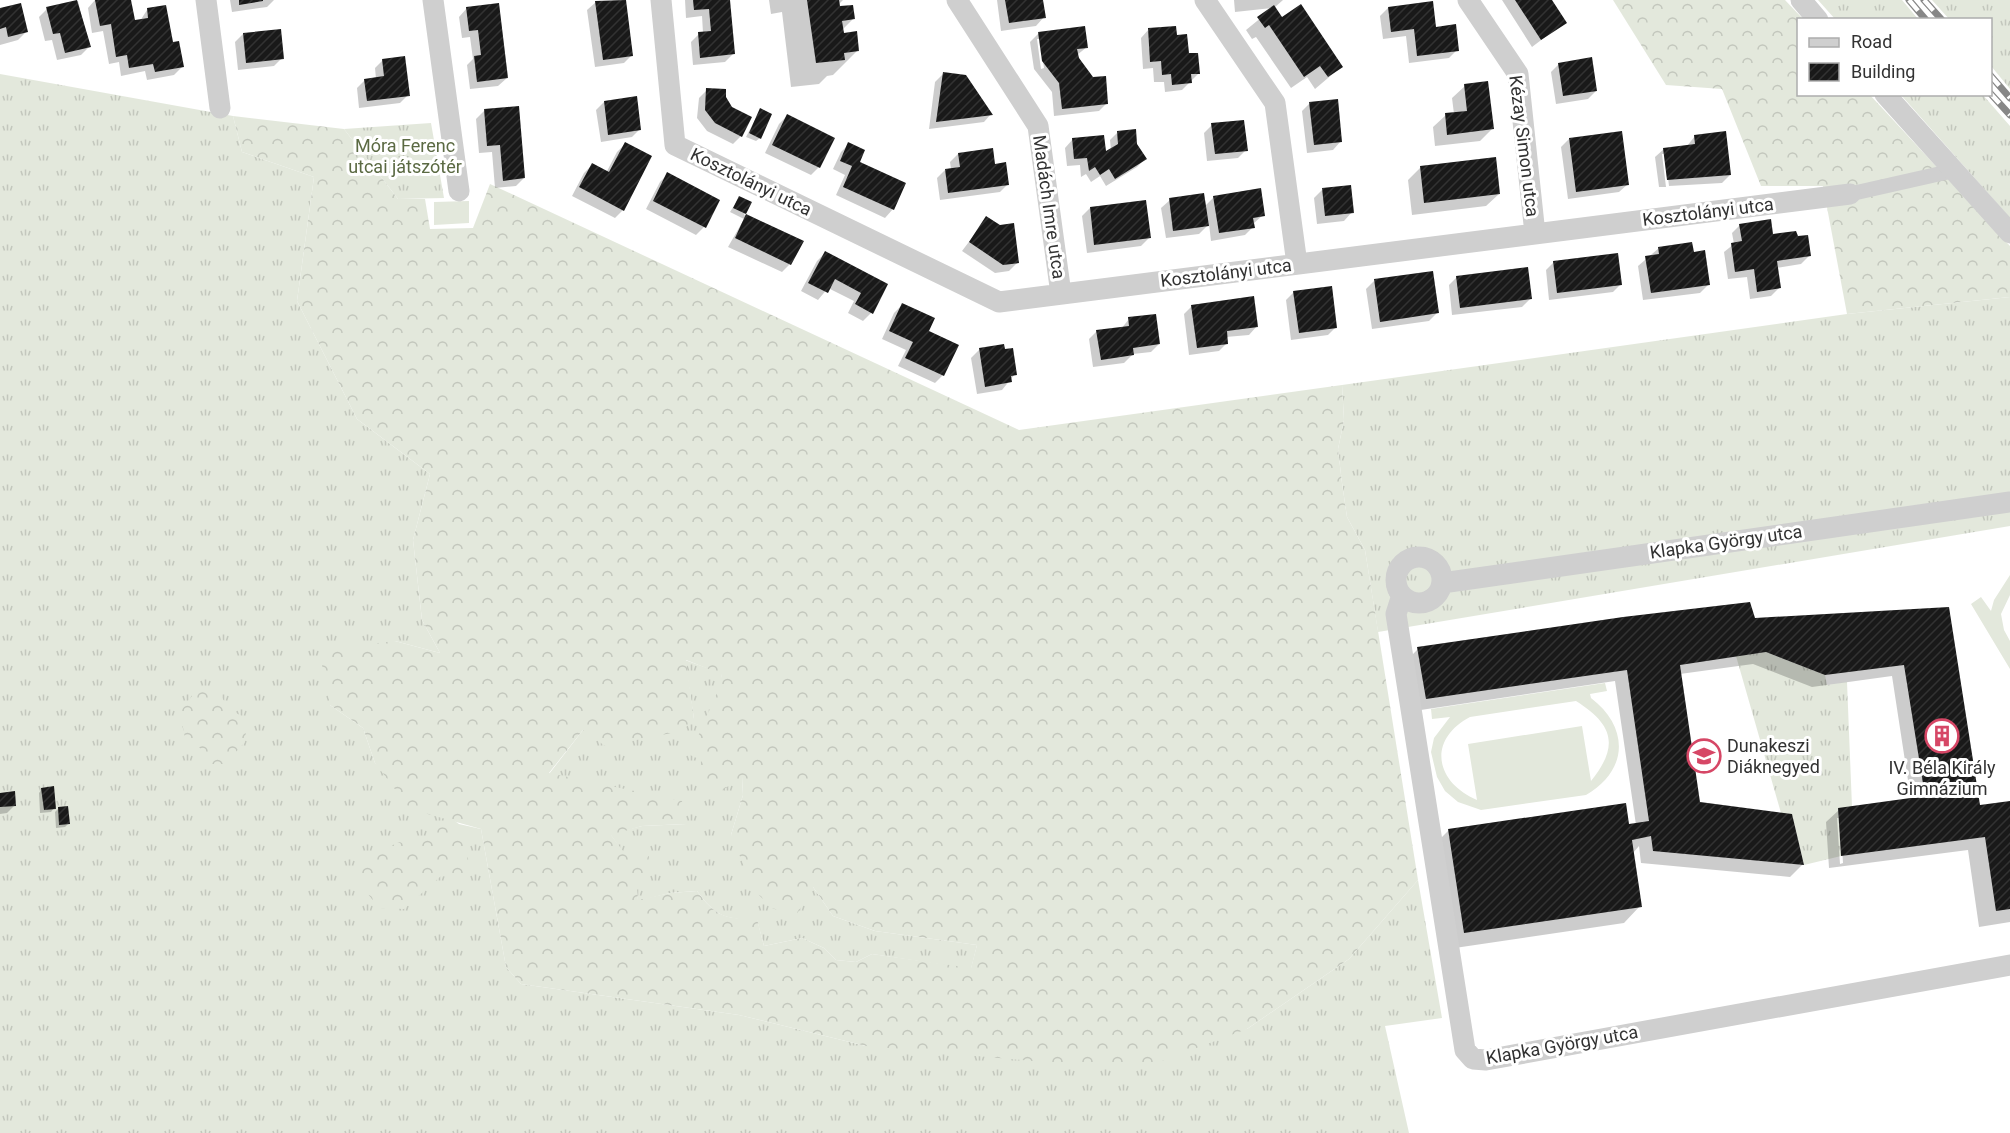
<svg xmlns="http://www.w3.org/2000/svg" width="2010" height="1133" font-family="Roboto,sans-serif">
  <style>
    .grass { fill: url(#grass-tufts) }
    .forest { fill: url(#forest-crowns); fill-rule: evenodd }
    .garden { fill: #e3e8dc; fill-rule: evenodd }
    .shadow { fill: #0003; fill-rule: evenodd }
    .building { fill: url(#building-hatch) }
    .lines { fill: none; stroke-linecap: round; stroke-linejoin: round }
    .pedestrian { stroke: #cfcfcf; stroke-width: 15 }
    .minor { stroke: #cfcfcf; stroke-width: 21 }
    .rail-casing { stroke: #878787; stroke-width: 7 }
    .rail { stroke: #fff; stroke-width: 4.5; stroke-dasharray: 14; stroke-linecap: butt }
    .labels { text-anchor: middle; stroke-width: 6; stroke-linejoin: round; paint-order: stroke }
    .park-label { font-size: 18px; fill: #5b6a43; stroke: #fff }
    .street-label { font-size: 18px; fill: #323232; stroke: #fff }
    .poi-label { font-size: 18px; fill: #323232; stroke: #fff; text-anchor: start }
  </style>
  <defs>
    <pattern id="grass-tufts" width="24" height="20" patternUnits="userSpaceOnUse" patternTransform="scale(1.5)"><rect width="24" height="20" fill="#e3e8dc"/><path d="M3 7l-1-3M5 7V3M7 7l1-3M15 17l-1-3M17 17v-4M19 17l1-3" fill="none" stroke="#c3c7bd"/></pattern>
    <pattern id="forest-crowns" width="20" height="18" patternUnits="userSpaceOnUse" patternTransform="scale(1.5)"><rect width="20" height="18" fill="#e3e8dc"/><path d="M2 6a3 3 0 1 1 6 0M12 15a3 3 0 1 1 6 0" fill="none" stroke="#c3c7bd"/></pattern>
    <pattern id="building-hatch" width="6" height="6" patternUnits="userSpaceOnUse" patternTransform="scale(1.5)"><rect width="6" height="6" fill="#191919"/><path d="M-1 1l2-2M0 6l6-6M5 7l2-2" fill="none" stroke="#323232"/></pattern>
  </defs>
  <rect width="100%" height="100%" fill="#fff"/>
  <path class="grass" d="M1818,0H1902L1918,19H1835Z
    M1932,0H2010V89L1991,66L1990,20L1949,19Z
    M0,74L233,116L242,152L314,177L297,301L357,419L430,474L413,540L422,620L440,653L395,641L330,705L363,728L375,763L459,824L481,829L506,967L521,984L739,1015L866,1046L1247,1029L1349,959L1418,880L1442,1018L1385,1026L1409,1133H0Z
    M1901,95H1983L2010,126V218Z
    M431,123L444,198L398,199L344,129Z
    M2010,297V526L1378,632L1365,550L1347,517L1342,483L1338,449L1344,420L1342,385L1847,314Z
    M1766,652L1825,675L1827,685L1847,682L1852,807L1838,809L1841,856L1804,865L1792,815L1781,813L1736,656Z
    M685,660L721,673L742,777L743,795L731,835L813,887L833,916L875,931L977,945L971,969L872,954L856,962L836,960L824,948L802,938L764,946L757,920C725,919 716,917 697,891L670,893L638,901C636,875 626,855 610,834L642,826L686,824L549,774L583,730L694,719Z"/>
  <path class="forest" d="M1613,0H1785L1803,19L1798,20V94L1870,95L2010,246V297L1847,314L1823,186H1761L1722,89L1666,85Z
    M233,116L344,129L398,199H425L430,229L473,228L490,184L1019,430L1342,385L1344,420L1338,449L1342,483L1347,517L1365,550L1418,880L1349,959L1247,1029L1146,1067L1077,1065L866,1046L739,1015L521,984L506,967L481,829L410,809L375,763L363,728L330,705L319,650L395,641L440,653L422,620L413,540L430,474L357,419L297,301L314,177L242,152ZM686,660L721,674L722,681L690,755L701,760L700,780L717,794L742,777L743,795L731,835L754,890L772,908L795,917L813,887L833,916L875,931L977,945L971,968L872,954L856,962L836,960L824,948L802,938L764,946L757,919C725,919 716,917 697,891L670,893L638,900L637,888L646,883L649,856L626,855L611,835L642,826L686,824L682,801L549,773L583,730L605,746L682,731L694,719Z
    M198,688L218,691L229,709L247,719L245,742L225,764H208L200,748L185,738L180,712Z
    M439,827L465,828L469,868L457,878L441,876L404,909L379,908L360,884L363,860L399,842L417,847Z"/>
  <path class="garden" d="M469,201V223L434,225V202Z
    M2010,575V595L2001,614L2004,630L2010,641V669L1971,604L1981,597L1991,611L1994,600Z
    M1605,683L1607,691L1590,694L1591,698C1629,727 1629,770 1586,795L1481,810L1458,802L1445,791L1437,777L1431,752L1434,738L1450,717L1432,719L1431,709ZM1576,701C1614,725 1619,746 1591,781L1582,726L1468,744L1477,800C1435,782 1427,740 1470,717Z"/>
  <path class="shadow" d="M95,0H130L133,22L140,21L147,10L172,44L182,67L174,75L147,80L145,71L121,76L119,62L109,64L103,31L92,33L88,8Z
    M230,0H274L267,7L232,12Z
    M624,0L632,55L624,63L595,67L587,10L596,2Z
    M685,0H728L733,54L725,62L693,65L691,42L699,34L703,33L702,16L686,18Z
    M769,0H843L838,5L853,19L842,30L858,50L833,75L827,76L819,84L791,87L782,12L771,14Z
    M997,0H1042L1044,17L1036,26L1001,31Z
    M1234,0H1283L1274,8L1281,19L1341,67L1315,89L1307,77L1291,88L1256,37L1252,39L1246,30L1273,8L1235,12Z
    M1502,0H1550L1565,22L1532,47Z
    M78,1L89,47L81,55L57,60L52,40L45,41L39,17L47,9Z
    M467,8L507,78L498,86L470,89L467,65L473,59L470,37L462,38L459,17Z
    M1388,8L1434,28L1457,50L1449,58L1409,63L1406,36L1383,39L1380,16Z
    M0,9L26,32L18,40L0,45Z
    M1149,29L1188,55L1199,73L1182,90L1165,92L1164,82H1154L1153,68L1143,69L1141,38Z
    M243,34L282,58L274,66L238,70L235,42Z
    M1038,34L1087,47L1077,55L1107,103L1099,111L1054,116L1052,92L1034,69L1030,42ZM1037,39H1040L1044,68L1041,69Z
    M383,60L408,95L400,103L359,108L357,88L365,80L376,79L375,68Z
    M1559,64L1596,91L1588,99L1556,104L1551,72Z
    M943,74L991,114L984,122L929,129L935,82Z
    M1465,86L1492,129L1480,141L1435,146L1433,127L1446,115L1454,114L1452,98Z
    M707,90L724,98L741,136L733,144L707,131L697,118L699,98Z
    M604,102L640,129L632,137L601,142L596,110Z
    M1310,103L1341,141L1333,150L1307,153L1302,111Z
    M760,110V138L756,141L746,137Z
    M484,111L524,178L516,186L495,188L492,152L479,153L476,119Z
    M787,116L819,167L811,175L765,153L779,124Z
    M1212,125L1246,150L1238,158L1207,161L1204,133Z
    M1118,132L1136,144L1145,159L1137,167L1106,186L1100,176L1091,182L1086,174L1081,177L1080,165L1067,166L1065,148L1073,139L1104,153L1111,150L1110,140Z
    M1695,136L1730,175L1722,183L1669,186L1665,154H1662L1666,187H1659L1655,157L1664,149L1687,146Z
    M1569,139L1628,184L1619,192L1568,199L1561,147Z
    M625,144L623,210L615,218L572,196L584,173L592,165L606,173L617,152Z
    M849,144L858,163L904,184L893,209L885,218L836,195L845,175L833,169L841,152Z
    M958,154L994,165L1008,184L1000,192L940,200L937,178L945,170L951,169L950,162Z
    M1421,167L1499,194L1486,206L1412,215L1408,180Z
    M668,174L704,227L696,235L646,209L660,182Z
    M1322,190L1352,212L1344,221L1317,224L1314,198Z
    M1214,197L1263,215L1253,224V227L1245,235L1211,241L1209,224L1199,234L1166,238L1161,208L1170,200L1205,206Z
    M739,198L750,203L744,215L802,242L790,264L782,272L728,247L744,219L730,212Z
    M1090,208L1149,238L1141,246L1087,253L1082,216Z
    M987,218L1017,263L1009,271L995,273L962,251Z
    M1740,225L1772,236L1797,237L1809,256L1801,264L1776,268L1779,288L1771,296L1750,299L1747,277L1728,279L1724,252L1734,244L1732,233Z
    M1659,248L1708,285L1700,293L1643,300L1638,266Z
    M825,253L886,284L871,313L863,321L848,313L854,301L828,288L818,300L801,291L817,261Z
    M1554,262L1621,284L1613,292L1549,300L1546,270Z
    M1457,277L1530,299L1522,307L1452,315L1449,285Z
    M1374,281L1437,313L1429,321L1372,329L1366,289Z
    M1294,292L1336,327L1328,335L1291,340L1286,300Z
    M902,305L943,375L935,383L898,366L906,350L882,339L894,313Z
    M1192,306L1257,326L1249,335L1226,337L1227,343L1219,351L1189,355L1184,314Z
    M1129,319L1159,344L1151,352L1133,354L1124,363L1093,367L1089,339L1097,331L1121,329Z
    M979,350L1015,374L1002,390L977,394L971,358Z
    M1948,609L1979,809L2010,802V922L1979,927L1968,850L1829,868L1826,822L1839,810L1911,800L1892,676L1812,687L1753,664L1680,674L1699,803L1803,864L1790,877L1641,863L1639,846L1633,853L1640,906L1624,923L1448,949L1432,847L1448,831L1636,825L1615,681L1414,711L1406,661L1418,649L1754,620ZM1837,818H1840L1843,863L1840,864Z
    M42,789L54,808L51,812L40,813L39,793Z
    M0,794L15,805L7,813L0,814Z
    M59,808L68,824L65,827L56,828L55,812Z"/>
  <path class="building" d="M77,0L91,47L65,53L60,33L53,34L46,7Z
    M95,0H131L135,20L148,18L147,8L166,5L173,42L179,41L184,67L155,72L153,64L129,68L127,55L116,57L111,24L100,26Z
    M239,0H263V1L239,5Z
    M626,0L633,56L603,60L595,1Z
    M693,0H730L735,54L700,58L698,32L711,31L709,9L694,10Z
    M807,0H839L840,6L853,5L855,19L842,21L844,33L857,31L859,51L844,53L845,60L816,63Z
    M1005,0H1043L1046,18L1009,23Z
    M1515,0H1552L1567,23L1541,40Z
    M1433,1L1436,27L1456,24L1459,51L1417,56L1414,29L1391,32L1388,7Z
    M21,3L28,32L8,37L6,27L0,29V8Z
    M499,3L508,78L477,82L474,56L481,55L478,30L469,31L466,7Z
    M1301,4L1343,67L1328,77L1320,66L1304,77L1269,25L1265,28L1257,17L1274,5L1282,17Z
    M1085,26L1088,48L1077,49L1079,58L1093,77L1106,76L1108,104L1062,109L1059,83L1042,61L1038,32Z
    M1176,26L1177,35L1187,34L1189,53H1198L1200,74H1191L1192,83L1172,85L1171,74L1162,75L1161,61L1150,62L1148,28Z
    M281,29L284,59L246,63L243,33Z
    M405,56L410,96L367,101L364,79L384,76L382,59Z
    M1592,57L1597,91L1563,96L1558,63Z
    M943,72L966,75L993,115L936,122Z
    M1488,81L1494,129L1447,135L1445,113L1467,111L1464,84Z
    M706,88L726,89V97L732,107L752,117L742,137L715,123L705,110Z
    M637,96L641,130L608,135L604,101Z
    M1338,99L1342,142L1314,145L1309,102Z
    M519,106L525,178L503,181L500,145L487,146L484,109Z
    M760,108L772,114L761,139L749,133Z
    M787,114L835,138L820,168L772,145Z
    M1244,120L1248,151L1215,154L1211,123Z
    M1136,129L1137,144L1147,159L1115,179L1109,169L1100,175L1095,167L1089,171L1087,158L1074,159L1072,138L1104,135L1106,151L1118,144L1117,131Z
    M1622,131L1629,185L1576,192L1569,138Z
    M1726,131L1731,175L1667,180L1663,148L1695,144L1694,135Z
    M625,142L652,156L624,211L579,187L592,163L609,172Z
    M848,142L865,150L860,162L906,183L894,210L843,187L852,166L840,161Z
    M993,148L995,164L1006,162L1009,185L948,193L945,169L960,167L958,153Z
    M1496,157L1500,194L1424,203L1420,166Z
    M667,172L720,200L706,228L653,201Z
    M1351,185L1354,213L1325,216L1322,188Z
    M1261,188L1265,216L1253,218L1255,228L1219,233L1213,196Z
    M1204,193L1209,226L1173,231L1169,198Z
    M739,196L752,202L746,214L733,208Z
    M1146,200L1151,238L1094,245L1090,207Z
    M746,214L804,241L791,265L735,238Z
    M986,216L1000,225L1014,223L1019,263L1003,265L969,242Z
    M1771,219L1773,234L1796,231L1798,236L1808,235L1811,256L1777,261L1781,288L1757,292L1754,269L1735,272L1731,243L1742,241L1739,224Z
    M1692,242L1694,252L1705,250L1710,285L1651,293L1645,256L1659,254L1658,247Z
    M825,251L888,284L873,314L855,304L861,293L835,279L828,293L808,283Z
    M1618,253L1622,285L1557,293L1553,261Z
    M1528,267L1532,299L1460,308L1456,276Z
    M1433,271L1439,313L1380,322L1374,279Z
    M1332,286L1337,328L1299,333L1293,291Z
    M1254,296L1258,327L1227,331L1228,344L1197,348L1191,305Z
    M902,303L935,318L929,331L959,345L944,376L905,358L913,342L889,331Z
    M1156,314L1160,344L1133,348L1134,355L1101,360L1096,330L1129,326L1128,317Z
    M1004,344L1005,349L1013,348L1017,375L1011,376L1012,382L985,387L979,348Z
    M1750,602L1755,618L1949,607L1980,805L2010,801V909L1996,911L1985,837L1841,856L1838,808L1925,796L1904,665L1825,675L1766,652L1680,665L1700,802L1792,814L1804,865L1653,851L1651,836L1632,840L1642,907L1464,933L1448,829L1626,803L1629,824L1649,821L1627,670L1426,699L1417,647L1623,617Z
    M54,786L56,809L44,810L41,788Z
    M15,791L16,806L0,807V793Z
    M68,806L70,824L59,825L58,807Z"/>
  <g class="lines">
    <path class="pedestrian" d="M1850,194L1952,171"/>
    <path class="minor" d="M206,0L220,108
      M433,0L459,191
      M661,0L675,145L999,302L1850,194
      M957,0L1038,126L1061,294
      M1205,0L1275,103L1297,264
      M1468,0L1518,74L1535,234
      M1801,0L1818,20
      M1885,94L2010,233
      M1396 580a23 23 0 1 1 46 0a23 23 0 1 1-46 0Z
      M1442,583L2010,502
      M1402,595L1396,614L1465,1050L1473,1059L1486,1060L2010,965"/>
    <g class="rail-casing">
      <path id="rail" d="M1909,0L1926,20
        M1924,0L1942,20
        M1990,75L2010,98
        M1990,93L2010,115"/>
    </g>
    <use href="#rail" class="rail"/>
  </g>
  <defs>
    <g id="building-ring" transform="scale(1.725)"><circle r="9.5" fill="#fff" stroke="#d64766" stroke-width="1.5"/><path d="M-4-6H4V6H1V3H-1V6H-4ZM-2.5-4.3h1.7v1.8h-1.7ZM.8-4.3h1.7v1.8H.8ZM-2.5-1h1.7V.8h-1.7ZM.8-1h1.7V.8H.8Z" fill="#d64766"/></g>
    <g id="school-ring" transform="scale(1.725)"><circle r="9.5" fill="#fff" stroke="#d64766" stroke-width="1.5"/><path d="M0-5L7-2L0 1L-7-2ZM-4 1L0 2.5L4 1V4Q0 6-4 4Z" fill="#d64766"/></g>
  </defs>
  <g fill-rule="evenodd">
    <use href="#building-ring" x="1942" y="736"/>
    <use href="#school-ring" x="1704" y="756"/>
  </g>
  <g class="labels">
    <g class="park-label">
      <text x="405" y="152">Móra Ferenc<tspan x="405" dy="21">utcai játszótér</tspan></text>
    </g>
    <g class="street-label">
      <text transform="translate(1524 146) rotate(83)" y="6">Kézay Simon utca</text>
      <text transform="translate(751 182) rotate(26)" y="6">Kosztolányi utca</text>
      <text transform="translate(1049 207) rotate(82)" y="6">Madách Imre utca</text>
      <text transform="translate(1708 212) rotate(-7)" y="6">Kosztolányi utca</text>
      <text transform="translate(1226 273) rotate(-7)" y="6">Kosztolányi utca</text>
      <text transform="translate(1726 542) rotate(-8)" y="6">Klapka György utca</text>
      <text transform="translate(1562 1045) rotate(-10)" y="6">Klapka György utca</text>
    </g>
    <g class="poi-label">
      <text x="1727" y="752">Dunakeszi<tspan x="1727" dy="21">Diáknegyed</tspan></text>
      <text x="1942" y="774" text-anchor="middle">IV. Béla Király<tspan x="1942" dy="21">Gimnázium</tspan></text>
    </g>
  </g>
  <rect x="1797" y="18" width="195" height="78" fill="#ffffff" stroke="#adadad" stroke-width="1.5"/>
  <rect x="1809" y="38" width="30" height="9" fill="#cfcfcf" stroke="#adadad" stroke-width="1.5"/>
  <text x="1851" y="48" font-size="18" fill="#323232">Road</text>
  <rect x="1809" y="63" width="30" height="18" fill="url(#building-hatch)" stroke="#adadad" stroke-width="1.5"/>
  <text x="1851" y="78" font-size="18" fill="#323232">Building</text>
</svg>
